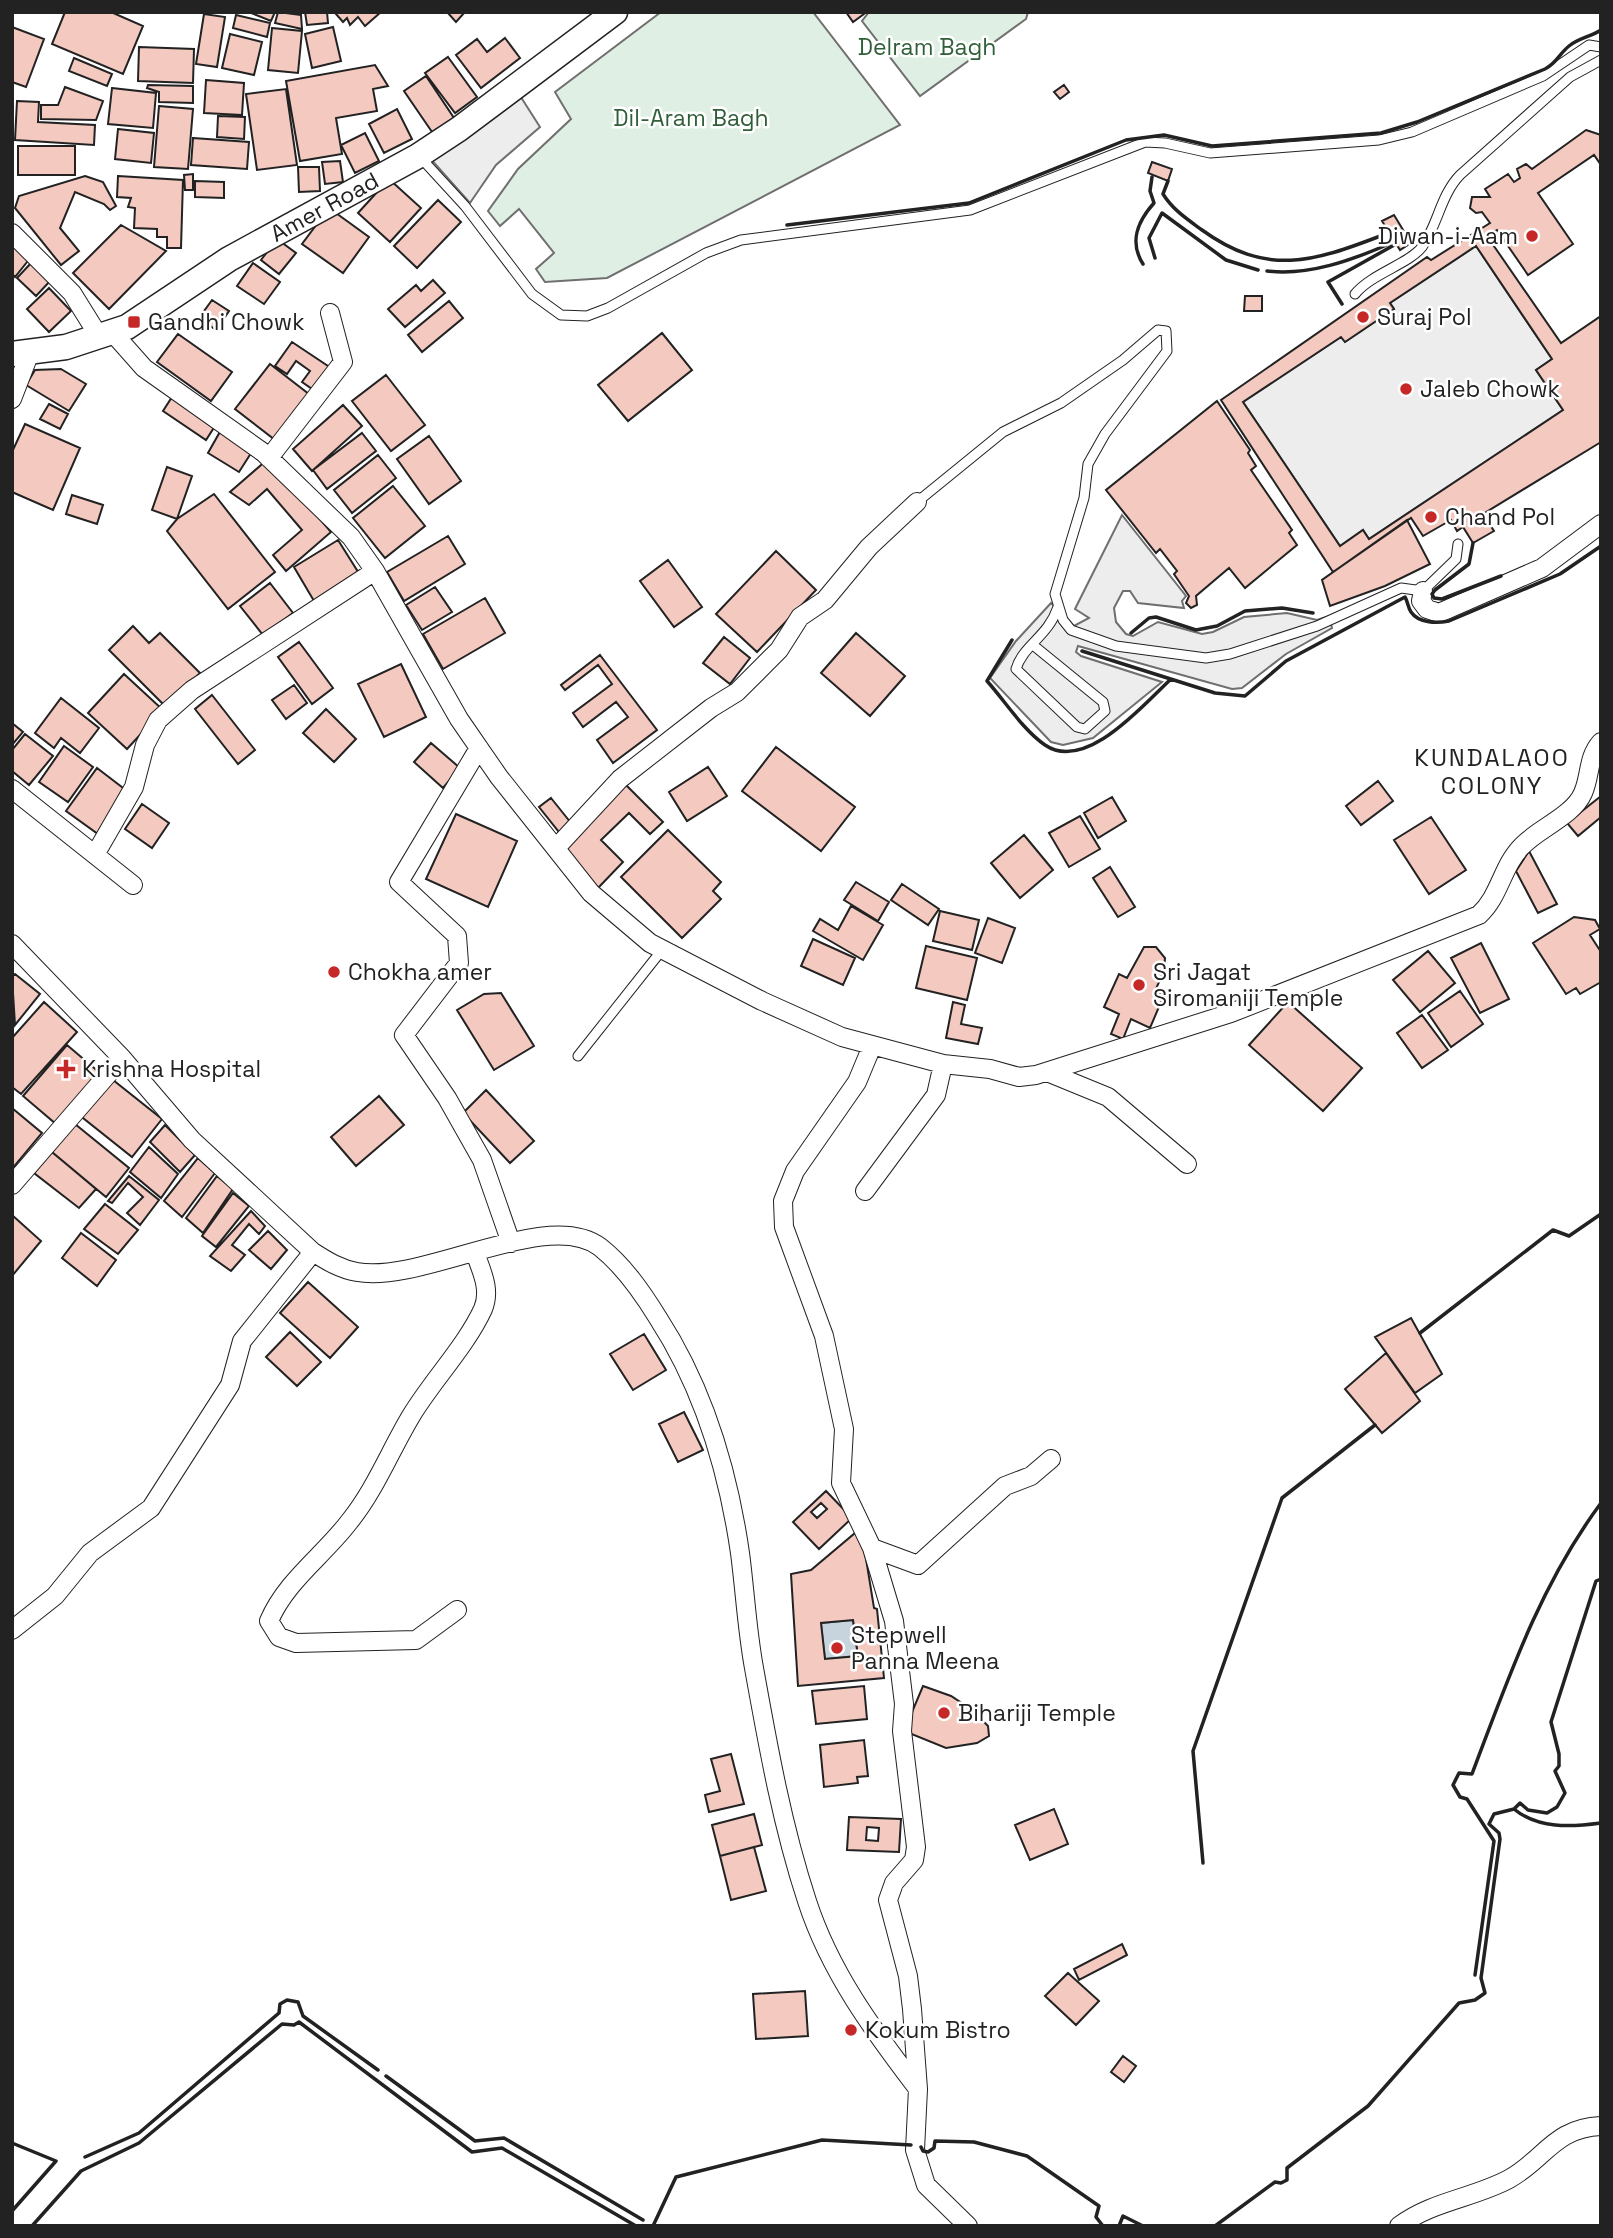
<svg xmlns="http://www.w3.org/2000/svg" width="1613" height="2238" font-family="'Space Grotesk',sans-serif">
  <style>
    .green { fill: #e0efe3; stroke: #6f6f6f; stroke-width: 2 }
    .parking { fill: #ededed; stroke: #6f6f6f; stroke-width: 2 }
    .water { fill: #c7d3dd; stroke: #6f6f6f; stroke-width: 2 }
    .building { fill: #f3c9c0; stroke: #222; stroke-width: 2; fill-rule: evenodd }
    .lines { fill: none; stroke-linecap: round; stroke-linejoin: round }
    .service-casing { stroke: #222; stroke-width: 11 }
    .minor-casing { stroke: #222; stroke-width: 20 }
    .secondary-casing { stroke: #222; stroke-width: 27 }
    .service { stroke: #fff; stroke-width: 9 }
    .minor { stroke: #fff; stroke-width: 18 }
    .secondary { stroke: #fff; stroke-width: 24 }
    .wall { stroke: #222; stroke-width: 3.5 }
    .poi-dot { fill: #c62828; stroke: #fff; stroke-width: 2.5 }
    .labels { text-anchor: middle; stroke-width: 5; stroke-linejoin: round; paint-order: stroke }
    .park-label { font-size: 23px; fill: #2f5e38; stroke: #fff }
    .street-label { font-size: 23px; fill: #222; stroke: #fff }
    .poi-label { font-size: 23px; fill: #222; stroke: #fff; text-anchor: start }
    .neighbourhood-label { font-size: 24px; letter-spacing: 2px; fill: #222; stroke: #fff }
  </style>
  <rect width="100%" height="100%" fill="#fff"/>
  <path class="green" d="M661,12H813L900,125L607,278L545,282L536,269L554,253L519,209L500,226L488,211L518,169L571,119L555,92Z
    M869,12H1028L1026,19L920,96L862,21Z"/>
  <path class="parking" d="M517,91L540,127L496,165L470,203L428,156Z
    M1476,246L1552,359L1536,370L1563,410L1369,539L1363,530L1340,546L1243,402L1341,337L1345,342L1394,309L1390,303Z
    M1122,515L1186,596L1182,601L1184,608L1138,603L1130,591H1123L1114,608L1116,622L1126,634L1133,636L1158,622L1202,634L1213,632L1244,617L1287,613L1317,620L1329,616L1332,628L1286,654L1242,688L1232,689L1078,646L1076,652L1081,656L1162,682L1093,738L1063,745L1051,742L990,678L1016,641L1051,603L1074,626L1089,618L1075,609Z"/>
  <path class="water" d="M853,1620L858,1656L825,1659L821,1623Z"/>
  <path class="building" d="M65,12H111L143,26L123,74L52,44Z
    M249,12H275L271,21Z
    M278,12L301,15L302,29L275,23Z
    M305,12H327L328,23L307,25Z
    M338,12H381L365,26L358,17L350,25L347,18L343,22L336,14Z
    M447,12H465L456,22Z
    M846,12H863L864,14L853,22Z
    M204,14L225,17L217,67L196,64Z
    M236,15L270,23L267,37L233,28Z
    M12,27L44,39L26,87L12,82Z
    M333,27L341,61L312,68L305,34Z
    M272,28L302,31L298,73L268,70Z
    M230,34L262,42L254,75L222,68Z
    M505,38L520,58L481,88L456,55L477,39L487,52Z
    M139,47L194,49L193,83L138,81Z
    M448,57L477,97L455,113L425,73Z
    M74,58L112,74L107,86L69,71Z
    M375,65L388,86L373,89L377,111L336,118L342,154L300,161L286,81Z
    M426,76L454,118L432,132L404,91Z
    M206,80L244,83L242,115L204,113Z
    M148,85L193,86V103L159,102V92L147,88Z
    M1064,85L1069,92L1060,99L1054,92Z
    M65,87L103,101L96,120L41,119V105H58Z
    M112,88L156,93L153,128L108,124Z
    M286,89L297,165L257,170L246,94Z
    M17,101L39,102L38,122L95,125L94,145L15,140Z
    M159,106L193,109L188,169L154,167Z
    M397,109L412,139L384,153L369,124Z
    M218,116L245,117L244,139L217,137Z
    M118,129L154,133L151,163L115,159Z
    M1586,130L1601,135V165L1594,155L1538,193L1573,244L1528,275L1497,230L1487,236L1561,343L1601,316V442L1483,514L1494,531L1473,543L1463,527L1457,531L1451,520L1423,536L1411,518L1333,572L1221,400L1427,257L1431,260L1490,223L1482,212L1476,213L1470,208L1472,197H1490L1485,189L1508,174L1514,182L1520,178L1517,169L1526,164L1532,169ZM1476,246L1552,359L1536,370L1563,410L1369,539L1363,530L1340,546L1243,402L1341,337L1345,342L1394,309L1390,303Z
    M365,133L379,161L355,173L341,145Z
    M193,138L249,142L247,169L191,165Z
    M18,146H75V175H18Z
    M340,161L343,182L325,184L322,162Z
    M1152,162L1172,169L1168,181L1148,173Z
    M298,167H319L320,191L299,192Z
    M193,174V190H185L184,175Z
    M85,176L103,182L116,206L110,210L104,204L75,192L60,228L79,251L61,265L15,208L19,196Z
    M118,176L183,180L181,248H167V237H157V229L134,228L135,208L128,207L131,198L117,197Z
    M389,179L421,208L390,242L358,213Z
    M195,181L224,182V198L195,197Z
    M438,200L461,222L417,268L394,246Z
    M329,208L369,237L343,273L302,244Z
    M1394,215L1411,243L1400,250L1382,221Z
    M121,225L166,251L109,309L73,273Z
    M277,239L296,253L279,274L261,260Z
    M12,242L31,257L15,277L12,274Z
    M32,262L51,280L36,296L17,278Z
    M253,263L280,282L264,304L237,286Z
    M433,280L445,293L405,327L388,309L416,285L421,291Z
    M49,288L71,311L49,332L27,309Z
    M1245,296H1262V311H1244Z
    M212,300L229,311L216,330L199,318Z
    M449,301L463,318L422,352L408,335Z
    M662,333L692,370L628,421L598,385Z
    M178,334L232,372L211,401L157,362Z
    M292,342L334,370L318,393L302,382L310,371L296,361L287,374L275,366Z
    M270,364L314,398L279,443L235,409Z
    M61,369L86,384L69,411L26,385L35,370Z
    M386,375L425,425L391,451L352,401Z
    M172,397L215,426L206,440L163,411Z
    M1217,401L1250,450L1248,453L1256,466L1251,470L1292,530L1289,533L1297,545L1245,588L1229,568L1196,596L1197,605L1191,608L1186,603L1189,596L1174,574L1177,571L1160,549L1156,553L1106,490Z
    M49,404L68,414L60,429L40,419Z
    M343,405L362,426L312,471L293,449Z
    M25,424L80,448L53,510L12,492V452Z
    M221,430L253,450L239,472L208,453Z
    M362,433L376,451L327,489L313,470Z
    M429,436L461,481L429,504L397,459Z
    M378,455L396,478L352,513L334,490Z
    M268,459L331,532L286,571L273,555L302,530L267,489L249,505L230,492Z
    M167,467L192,476L177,519L152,510Z
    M393,486L425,526L385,558L353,518Z
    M214,494L275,572L228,609L167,531L177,519Z
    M72,495L103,505L97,524L66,514Z
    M1407,520L1430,564L1385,586L1330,606L1322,580Z
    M448,536L465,564L404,601L387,572Z
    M338,540L360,575L314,601L294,567Z
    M776,551L816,590L757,652L716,614Z
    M668,560L702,607L674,627L640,581Z
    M270,583L293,613L263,635L240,606Z
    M435,587L452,612L422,630L406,605Z
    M485,598L505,633L443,669L423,634Z
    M133,626L149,643L160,633L200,673L166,707L109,650Z
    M856,633L905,676L870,716L821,673Z
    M724,637L750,658L730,684L703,663Z
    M299,642L333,688L312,704L278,657Z
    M600,655L657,730L613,763L597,740L628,717L616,702L583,727L573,713L612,684L598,665L565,690L561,685Z
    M401,664L426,717L384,737L358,684Z
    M124,674L163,710L127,749L88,713Z
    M294,685L307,703L286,719L272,700Z
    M212,695L255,750L238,764L195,709Z
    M61,698L99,728L80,753L61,738L54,748L35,733Z
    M326,709L356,739L334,762L303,733Z
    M12,723L23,732L12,745Z
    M25,734L53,756L29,785L12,771V750Z
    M431,743L460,768L443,788L414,762Z
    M64,746L93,767L68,802L39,782Z
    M776,747L855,807L821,851L742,791Z
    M708,767L727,796L687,821L669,792Z
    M97,768L127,791L98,834L66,811Z
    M1378,781L1393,801L1361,825L1346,806Z
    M625,784L663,822L650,834L629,813L601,840L623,862L598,888L559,849Z
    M1601,796V817L1578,836L1567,823Z
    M1112,797L1126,821L1098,838L1084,813Z
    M551,798L571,823L559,832L539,807Z
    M142,804L169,823L152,848L125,829Z
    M456,814L517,841L488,907L426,879Z
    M1080,816L1100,849L1069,867L1049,833Z
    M1431,817L1466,870L1429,894L1394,840Z
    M668,830L721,882L713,891L721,899L682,938L621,877Z
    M1024,835L1053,870L1020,898L991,863Z
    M1529,851L1557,904L1538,913L1516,871Z
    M1110,867L1135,907L1118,917L1093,878Z
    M856,882L889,902L878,921L844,900Z
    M902,884L939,909L928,925L891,900Z
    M851,906L883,925L863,960L813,931L820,919L838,930Z
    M940,911L979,920L972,950L933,941Z
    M1574,917L1595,920L1600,929L1590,935L1601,952V982L1580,994L1576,988L1566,994L1533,943Z
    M988,918L1015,928L1002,963L975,953Z
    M813,939L855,958L843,985L801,966Z
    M1481,943L1509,999L1480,1013L1451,958Z
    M926,946L977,958L967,1000L916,988Z
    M1144,947H1156L1165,958L1164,971L1155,991L1164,995L1150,1028L1131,1019L1123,1039L1111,1034L1119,1014L1104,1007L1119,974L1127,978Z
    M1428,951L1455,983L1420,1012L1393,980Z
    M15,974L40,994L15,1025L12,977Z
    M1460,991L1483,1024L1451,1047L1428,1013Z
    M501,993L534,1046L494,1070L457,1010L484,994Z
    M44,1002L77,1032L21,1094L12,1087V1038Z
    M953,1002L965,1005L961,1024L982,1028L978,1044L946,1038Z
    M1288,1002L1362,1068L1323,1111L1249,1045Z
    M1422,1015L1448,1050L1422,1068L1397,1033Z
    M67,1045L100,1073L56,1124L23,1096Z
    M108,1076L162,1119L132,1157L78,1114Z
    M486,1090L534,1141L510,1163L463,1113Z
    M379,1096L404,1125L356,1166L331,1137Z
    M12,1108L42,1133L12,1169Z
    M75,1124L129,1168L106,1197L52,1152Z
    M165,1125L195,1155L180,1172L150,1142Z
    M149,1147L178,1174L161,1198L130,1172Z
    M52,1152L96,1189L79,1208L34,1173Z
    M198,1158L215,1173L182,1217L164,1201Z
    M129,1176L159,1200L140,1225L127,1213L143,1197L128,1183L112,1203L108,1201Z
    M217,1176L233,1189L203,1233L186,1218Z
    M233,1193L249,1206L216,1247L202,1236Z
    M105,1204L138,1230L118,1254L84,1229Z
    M251,1211L265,1226L259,1234L249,1224L232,1245L245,1255L231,1271L210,1256Z
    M12,1215L41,1241L12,1276Z
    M268,1231L287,1250L271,1269L249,1250Z
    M81,1233L116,1260L97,1286L62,1258Z
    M308,1282L358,1327L330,1358L280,1313Z
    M1411,1318L1442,1374L1415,1393L1375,1337Z
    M290,1332L321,1362L297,1386L266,1357Z
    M644,1334L666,1370L633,1390L610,1354Z
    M1386,1353L1420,1401L1382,1433L1345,1389Z
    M684,1412L703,1450L678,1462L659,1424Z
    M826,1491L852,1518L819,1549L793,1522ZM821,1503L827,1509L817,1518L811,1512Z
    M861,1528L874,1608L877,1609L884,1678L798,1686L791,1574L811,1570ZM853,1620L858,1656L825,1659L821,1623Z
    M864,1686L867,1719L816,1724L812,1691Z
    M923,1686L951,1696L971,1709L988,1726L989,1736L977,1743L946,1748L904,1731Z
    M864,1740L868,1776L857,1777L858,1783L824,1787L820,1745Z
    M731,1754L744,1804L709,1812L705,1795L720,1791L711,1759Z
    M1054,1809L1068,1844L1030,1860L1015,1825Z
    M754,1814L762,1845L720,1856L712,1825Z
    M849,1817L901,1819L899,1852L847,1850ZM867,1827L879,1828L878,1841L866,1840Z
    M754,1847L766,1891L731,1900L720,1856Z
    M1122,1944L1127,1955L1079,1980L1074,1969Z
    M1068,1973L1099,2001L1076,2025L1045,1996Z
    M805,1991L808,2036L756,2039L753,1994Z
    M1123,2056L1136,2066L1124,2082L1111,2072Z"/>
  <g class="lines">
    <g class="service-casing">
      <path id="service" d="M420,157L465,206L532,294L561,315L587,316L608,308L706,253L741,240L970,210L1145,142L1165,143L1210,153L1379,140L1412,132L1543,76L1589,45L1601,47
        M1355,294C1371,274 1409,264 1422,247C1438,225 1440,196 1460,175L1570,77L1601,60
        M917,502L1003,432L1061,403L1123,360L1158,330L1166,331L1167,351L1105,434L1088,464L1084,498L1055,594L1063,620L1071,630L1116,646L1206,658L1230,654L1317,626L1401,588L1423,591L1456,559L1458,544
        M1033,645L1103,702L1105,711L1085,729L1077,727L1016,669C1023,645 1048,637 1058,607
        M578,1056L662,950"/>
    </g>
    <g class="minor-casing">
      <path id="minor" d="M12,233L72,293L100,338
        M113,333L144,368L264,453L351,537L375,571L459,719L499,777L591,893L650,943L762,1001L842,1037L943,1064L990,1069L1019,1077L1036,1075L1231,1013L1479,915C1500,896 1502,866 1522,846C1539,828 1573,816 1583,793C1591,775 1587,758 1601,742
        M12,399L29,355
        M269,458L343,362L330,313
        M1423,591L1421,601L1427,609L1439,613L1542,568L1601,524
        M479,748L399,882L457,936L459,963L404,1035L447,1098L482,1160L511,1243
        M12,789L133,885
        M556,848L620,779L711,708L737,692L779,650L800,617L825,600L869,547L917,502
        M96,853L134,787L145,745L158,720L192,690L375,571
        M12,944L122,1058L192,1140L313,1252C327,1261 340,1269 357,1272C423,1284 548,1207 600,1247C624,1266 642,1292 658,1318C704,1389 728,1470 740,1553C745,1591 747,1630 754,1668C768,1746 782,1825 807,1901C830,1972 873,2030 918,2089
        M872,1046L857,1082L795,1171L783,1201L784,1227L824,1336L844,1429L841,1483L872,1548L894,1621L904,1704L902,1731L916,1847L914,1860L894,1883L888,1900L908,1976L912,2009L918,2089L915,2150L926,2185L968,2226
        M1047,1072L1108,1097L1187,1164
        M12,1185L122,1058
        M865,1191L936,1095L943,1064
        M872,1548L918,1565L1005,1486L1031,1476L1051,1459
        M457,1610L416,1640L296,1643L279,1637L269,1621C286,1581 323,1556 349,1522C375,1490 390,1451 411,1416C432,1381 466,1346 483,1309C491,1290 482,1272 475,1253
        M12,1630L55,1596L90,1553L151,1508L230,1385L242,1341L313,1252
        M1399,2226C1432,2201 1474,2198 1509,2179C1545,2159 1554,2128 1601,2126"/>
    </g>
    <g class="secondary-casing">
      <g id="secondary">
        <path id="s1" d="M12,354L66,347L127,327L229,259L418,156L459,129L615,12"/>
      </g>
    </g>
    <use href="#service" class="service"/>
    <use href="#minor" class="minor"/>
    <use href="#secondary" class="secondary"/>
    <path class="wall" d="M1168,181L1163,194C1173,210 1187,219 1202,230C1267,277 1313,262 1383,235
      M787,225L969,203L1126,140L1164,135L1212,146L1381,133L1417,122L1545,69C1557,63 1559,54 1569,46C1579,38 1590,37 1601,30
      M1155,258L1149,238L1162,213L1226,260L1258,270
      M1143,264C1129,242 1137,222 1154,203L1150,191L1152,177
      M1267,271C1309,276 1352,260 1389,244
      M1342,304L1328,282L1396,244
      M1473,543L1469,564L1435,590L1432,594L1434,598L1442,599L1501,576
      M1131,633L1149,618L1156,617L1196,630L1217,626L1245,611L1282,608L1313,613
      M1012,640L987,681C1005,701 1023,730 1045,745C1086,773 1144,704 1171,679
      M1082,651L1215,693L1245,696L1286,661L1405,597C1408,602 1408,608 1411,612C1419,624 1438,623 1449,621L1560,574L1601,546
      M1420,1333L1553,1230L1569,1236L1601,1214
      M1514,1809C1538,1829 1571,1827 1601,1823
      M1203,1863L1193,1751L1282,1498L1375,1425
      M1475,1975L1494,1841L1467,1799L1460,1797L1453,1785L1459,1773L1472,1774C1508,1679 1540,1585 1601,1503
      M386,2076L475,2141L504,2138L643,2220
      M12,2143L56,2161L12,2211
      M921,2147L923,2151L928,2152L934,2148L935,2141L974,2142L1027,2156L1099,2206L1096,2217L1103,2226
      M85,2157L139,2133L279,2013L280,2004L287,2000L298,2002L303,2016L378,2070
      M32,2226L81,2171L139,2143L282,2024L294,2025L299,2022L472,2152L502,2148L636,2226
      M653,2226L676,2177L822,2140L911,2145
      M1119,2226L1123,2216L1143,2226
      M1215,2226L1275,2182L1281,2183L1287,2180V2168L1368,2106L1459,2003L1475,2000L1485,1993L1481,1978L1500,1839L1499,1833L1489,1824L1494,1814L1514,1809L1520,1803L1528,1810L1547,1813L1557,1807L1565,1793L1555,1771L1559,1766V1754L1551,1722L1596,1581L1601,1579"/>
  </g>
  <g class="poi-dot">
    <circle cx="1532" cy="236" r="7"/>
    <circle cx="1363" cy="317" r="7"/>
    <rect x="127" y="315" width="14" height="14" rx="3.5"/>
    <circle cx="1406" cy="389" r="7"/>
    <circle cx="1431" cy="517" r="7"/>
    <circle cx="334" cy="972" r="7"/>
    <circle cx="1139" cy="985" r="7"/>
    <path d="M62.5 1058.5h7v7h7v7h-7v7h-7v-7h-7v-7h7z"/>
    <circle cx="837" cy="1648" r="7"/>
    <circle cx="944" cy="1713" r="7"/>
    <circle cx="851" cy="2030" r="7"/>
  </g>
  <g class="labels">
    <g class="park-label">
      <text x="927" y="55">Delram Bagh</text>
      <text x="691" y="126">Dil-Aram Bagh</text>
    </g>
    <g class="street-label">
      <text dy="8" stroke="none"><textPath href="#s1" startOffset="350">Amer Road</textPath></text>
    </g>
    <g class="poi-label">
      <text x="1518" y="244" text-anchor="end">Diwan-i-Aam</text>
      <text x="1377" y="325">Suraj Pol</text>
      <text x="148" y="330">Gandhi Chowk</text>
      <text x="1420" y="397">Jaleb Chowk</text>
      <text x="1445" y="525">Chand Pol</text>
      <text x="348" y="980">Chokha amer</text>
      <text x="1153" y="980">Sri Jagat<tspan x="1153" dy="26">Siromaniji Temple</tspan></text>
      <text x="82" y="1077">Krishna Hospital</text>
      <text x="851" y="1643">Stepwell<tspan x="851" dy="26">Panna Meena</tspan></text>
      <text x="958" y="1721">Bihariji Temple</text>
      <text x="865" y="2038">Kokum Bistro</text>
    </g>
    <g class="neighbourhood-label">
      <text x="1492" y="766">KUNDALAOO<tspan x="1492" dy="28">COLONY</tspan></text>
    </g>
  </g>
  <rect width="1613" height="2238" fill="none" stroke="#222222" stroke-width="28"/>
</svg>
